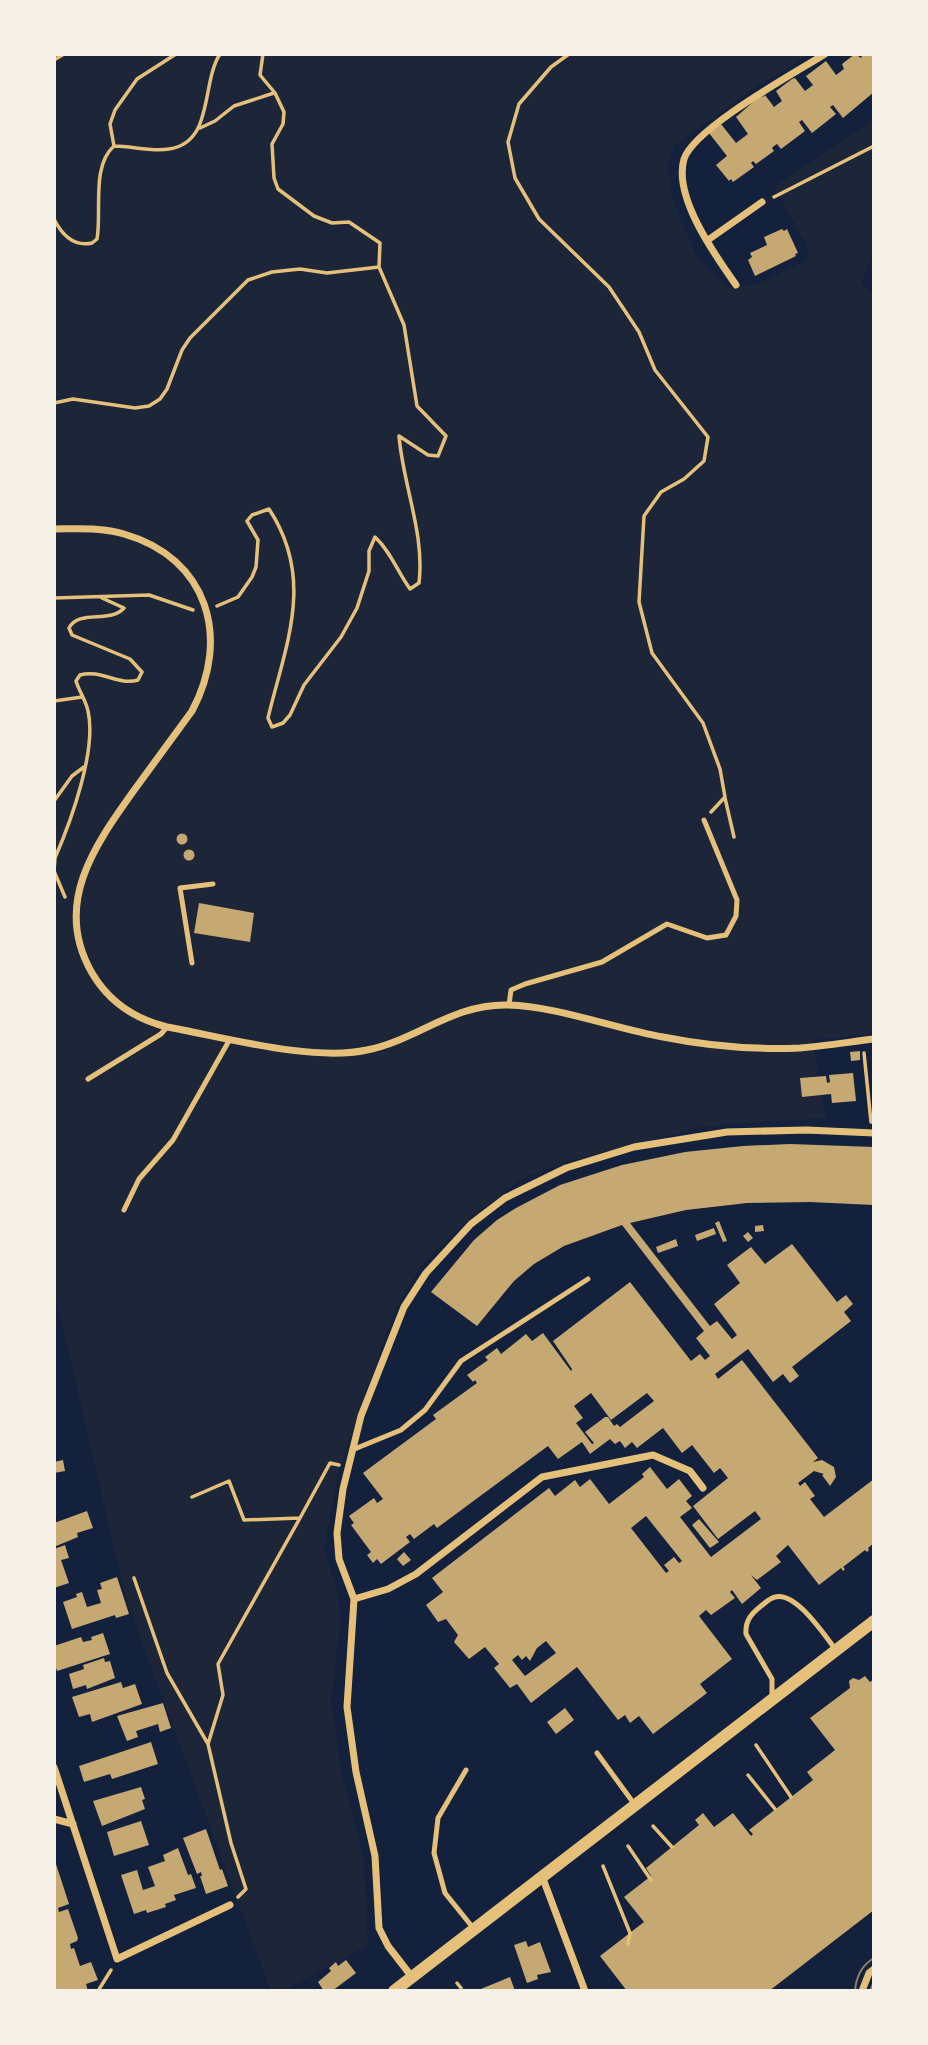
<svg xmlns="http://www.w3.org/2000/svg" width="928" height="2045" font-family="Signika,sans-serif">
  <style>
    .green { fill: #1d2539 }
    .building { fill: #c6a872; fill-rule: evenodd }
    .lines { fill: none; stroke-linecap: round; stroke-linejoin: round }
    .path { stroke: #e5c07b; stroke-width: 3.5 }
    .service { stroke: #e5c07b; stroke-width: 5 }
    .minor { stroke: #e5c07b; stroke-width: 7 }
    .tertiary { stroke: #e5c07b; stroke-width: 12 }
    .tram { stroke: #918062; stroke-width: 2 }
  </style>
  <rect width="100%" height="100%" fill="#14213d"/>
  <path class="green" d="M54,54H810L750,91L674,146L668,167L674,204L697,257L726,287L755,285L808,260L807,246L774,187L874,119V250L861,283L870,290L874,300V1033L813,1040L826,1118L705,1126L567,1162L525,1177L475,1214L425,1261L395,1309L338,1472L324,1550L337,1591L341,1618L331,1700L342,1775L364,1860L368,1945L282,1991H271L126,1599L54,1289Z"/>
  <path class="building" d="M855,54L861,58L863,54H874V92L843,118L833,105L830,107L836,114L812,133L802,120L799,122L805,131L781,149L777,144L774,146L772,148L774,151L756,164L753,161L751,163L754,167L733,182L731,179L729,181L716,165L727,156L709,133L721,124L736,143L748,134L736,117L761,95L763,97L765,95L774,107L782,101L776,91L792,79L795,78L805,91L813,85L806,76L826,61L836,75L844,69L842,64Z
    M782,229L784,231L787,229L798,253L795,254L796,256L755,276L748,260L752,257L750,253L767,245L764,237Z
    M176.5 839a5.5 5.5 0 1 1 11 0a5.5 5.5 0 1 1-11 0Z
    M183.5 855a5.5 5.5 0 1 1 11 0a5.5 5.5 0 1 1-11 0Z
    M199,903L254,913L250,942L194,933Z
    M860,1051V1060L851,1061L850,1052Z
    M853,1073L856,1101L832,1103L831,1094L802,1097L800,1078L826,1076L827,1083L830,1082L829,1075Z
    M790,1144L874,1147V1205L810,1202L747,1203L686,1210L630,1223L710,1326L717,1321L732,1339L737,1335L714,1304L740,1283L727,1265L751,1247L765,1264L792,1244L837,1302L846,1295L853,1304L844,1312L851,1321L792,1367L799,1376L790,1383L783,1374L773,1382L748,1349L715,1374L718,1379L742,1360L818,1458L813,1462L822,1460L834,1467L836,1477L830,1486L822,1475L824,1474L814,1471L798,1483L800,1486L805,1482L815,1496L810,1499L824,1517L874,1479V1543L868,1548L869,1550L867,1552L865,1550L843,1567L845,1569L843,1571L841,1568L819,1585L788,1545L776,1556L781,1562L757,1580L751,1575L761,1588L742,1604L732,1590L730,1592L735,1598L711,1615L706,1610L699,1616L732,1659L700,1684L707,1693L653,1734L639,1716L630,1723L625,1715L618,1720L577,1667L531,1703L517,1684L510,1688L494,1668L499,1664L485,1647L469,1659L454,1642L458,1635L446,1619L438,1622L426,1605L443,1592L432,1578L549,1488L555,1496L575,1480L580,1487L590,1479L609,1504L644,1477L642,1474L650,1467L667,1489L679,1479L692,1496L686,1501L692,1508L680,1517L711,1557L761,1519L755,1511L718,1539L693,1506L728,1478L720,1468L714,1473L692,1445L682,1453L663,1428L637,1448L632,1442L625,1448L620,1441L615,1444L610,1439L590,1454L582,1442L558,1459L548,1446L437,1528L434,1524L414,1539L410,1534L406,1537L410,1542L381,1564L377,1559L373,1563L367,1555L371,1552L351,1525L354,1523L349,1516L374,1498L377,1503L383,1499L363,1473L436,1419L433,1415L477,1383L475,1380L473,1382L467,1375L488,1360L485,1357L497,1348L501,1354L526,1334L532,1341L543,1333L571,1371L572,1369L553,1341L630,1282L691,1361L700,1354L705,1360L710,1356L696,1338L704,1331L622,1225L564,1246L534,1264L514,1281L477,1326L431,1292L474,1240L497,1220L516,1208L560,1185L622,1165L685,1152L743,1146ZM591,1393L611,1420L647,1393L654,1401L620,1427L617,1424L614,1426L608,1417H605L585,1432L594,1443L592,1444L576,1423L583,1418L574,1406ZM646,1516L682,1561L679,1563L674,1557L664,1565L669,1571L666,1573L631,1528ZM546,1641L556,1653L525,1676L512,1660L518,1655L522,1660L526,1656L530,1661L537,1648Z
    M719,1221L727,1241L723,1242L715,1223Z
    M763,1225L764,1231L755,1232V1226Z
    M714,1228L716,1234L697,1241L695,1235Z
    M748,1232L753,1238L748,1242L743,1236Z
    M676,1239L678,1246L658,1253L656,1247Z
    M63,1460L65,1471L54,1473V1462Z
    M87,1511L93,1528L77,1533L78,1537L54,1547V1523Z
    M699,1519L719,1542L710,1548L692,1525Z
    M65,1545L69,1558L61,1560L69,1583L54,1588V1549Z
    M404,1552L411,1560L403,1566L397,1559Z
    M117,1577L129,1614L116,1618L115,1615L72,1629L63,1602L77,1597L76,1594L82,1592L87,1607L101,1603L97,1590L102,1589L100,1583Z
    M103,1633L110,1654L57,1671L54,1661V1646L81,1637L83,1642L92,1640L91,1637Z
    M104,1658L105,1662L110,1661L115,1678L87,1689L86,1685L73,1689L69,1674L84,1669L83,1665Z
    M865,1676L870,1682L874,1679V1910L769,1991H627L600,1956L644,1922L624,1897L651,1876L646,1868L699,1825L695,1820L703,1813L714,1827L733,1813L751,1836L753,1834L749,1830L813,1780L807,1772L835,1750L810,1718L850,1688L849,1681L853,1678L859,1680Z
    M121,1682L123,1688L135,1684L142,1704L92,1722L90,1714L79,1717L72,1697Z
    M163,1703L171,1728L160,1732L158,1724L136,1731L138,1737L127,1741L117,1716Z
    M565,1708L574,1720L556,1734L547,1722Z
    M151,1742L158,1764L112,1779L110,1774L84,1782L79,1766Z
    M141,1787L145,1799L142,1800L145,1809L102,1826L93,1801Z
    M141,1821L149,1845L114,1856L107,1832Z
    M206,1829L220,1870L222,1869L228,1886L206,1894L200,1876H202L201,1872L197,1874L183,1838Z
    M178,1848L188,1875L191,1874L196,1888L174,1895L176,1900L165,1904L166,1907L147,1913L146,1910L134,1914L121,1875L137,1870L143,1890L155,1886L148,1867L165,1861L163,1855Z
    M54,1858L69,1904L58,1908L59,1912L68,1909L78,1938L77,1941L70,1944L71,1949L74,1948L80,1966L91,1962L98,1980L86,1984L88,1991H54Z
    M526,1941L528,1947L540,1942L551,1972L537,1975L538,1979L527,1983L514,1945Z
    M346,1960L356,1973L332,1991H324L318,1982L331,1971L329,1968L336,1962L338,1966Z
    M510,1977L515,1991H476Z"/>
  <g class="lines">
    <path class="path" d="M569,54L551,67L519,104L508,142L515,178L539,219L609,287L639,332L655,370L708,437L704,461L684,479L661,492L644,516L639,602L652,653L703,723L720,769L725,797L711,812
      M54,60L64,54
      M200,128L215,121L234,106L274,93
      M114,146C132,146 151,152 169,149C214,143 201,83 220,54
      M774,197L874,146
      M54,219C62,235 74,247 92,243L97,239C102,212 91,166 114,146L110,124L115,110L137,79L176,54
      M54,403L73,399L135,408L149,406L160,399L167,389L182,350L190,338L248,280L272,272L300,269L327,273L379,267
      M54,598L149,595L193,610
      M217,606L238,597L252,577L256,567L258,540L247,521L252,515L269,509C316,580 285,646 268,718L272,727L283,723L290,715L304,685L341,637L357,608L369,571V551L375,537C391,552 397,571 410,589L419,583C425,534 403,485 399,436L428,455L438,456L446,436L417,406L404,325L379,267L380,243L349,222L332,223L314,216L278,189L274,178L272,144L283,124L284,112L275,93L260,75L263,54
      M54,701L82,697
      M725,798L734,837
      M54,801L72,776L84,767
      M65,897L54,871L55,858C71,821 97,750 88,711C86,701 79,691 76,681L80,675C101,669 118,686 138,680L142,672L130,659L72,635L69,628C79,609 110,624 124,608L102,598
      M864,1053L871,1122
      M192,1497L229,1481L244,1520L300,1518L330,1463L339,1465
      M134,1578L167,1673L208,1744L231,1843L246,1889L238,1897
      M208,1744L223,1695L218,1664L300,1518
      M756,1745L791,1797
      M748,1775L775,1809
      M653,1826L672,1847
      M628,1846L651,1880
      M603,1866L630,1933L628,1944
      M457,1983L461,1988
      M98,1991L111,1970"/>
    <path class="service" d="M192,963L180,888L213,884
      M509,1005L511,990L525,984L602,962L667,924L707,938L726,935L736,916L737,900L704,820
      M88,1079L161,1034L167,1027
      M124,1210L139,1179L173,1140L230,1039
      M352,1450L401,1430L425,1410L461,1361L588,1279
      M772,1697V1679L746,1634C745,1621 751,1614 761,1606C765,1603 770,1598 775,1597C796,1591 825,1636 836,1650
      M597,1753L635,1805
      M466,1770L438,1818L434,1853L445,1893L474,1929"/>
    <path class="minor" d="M708,240L762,202
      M736,285C715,255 673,197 684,159C694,128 795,73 825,54
      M54,529C77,529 102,527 124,534C208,558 231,638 192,711C173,737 154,763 135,789C95,845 52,904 92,973C109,1002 135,1019 167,1027C223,1037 313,1062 367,1050C417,1040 452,1004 507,1005C556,1006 613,1028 663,1037C708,1046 754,1050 800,1048C825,1046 849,1042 874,1039
      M354,1599L388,1589L416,1574L542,1477L653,1455L690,1471L703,1488
      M54,1767L117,1959L230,1905
      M54,1819L73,1824
      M542,1876L585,1991
      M412,1977L388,1946L379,1928L375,1856L356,1772L347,1707L354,1599L339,1559L337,1533L343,1489L361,1416L404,1307L426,1273L471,1224L505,1198L566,1168L634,1147L727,1132L807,1130L874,1133
      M862,1991L869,1973L874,1969"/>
    <path class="tertiary" d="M394,1991L874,1621"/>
    <path class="tram" d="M855,1991C856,1977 862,1965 874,1958
      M870,1991L874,1982"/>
  </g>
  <rect width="928" height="2045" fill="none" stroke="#f6f1e7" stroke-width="112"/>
</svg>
